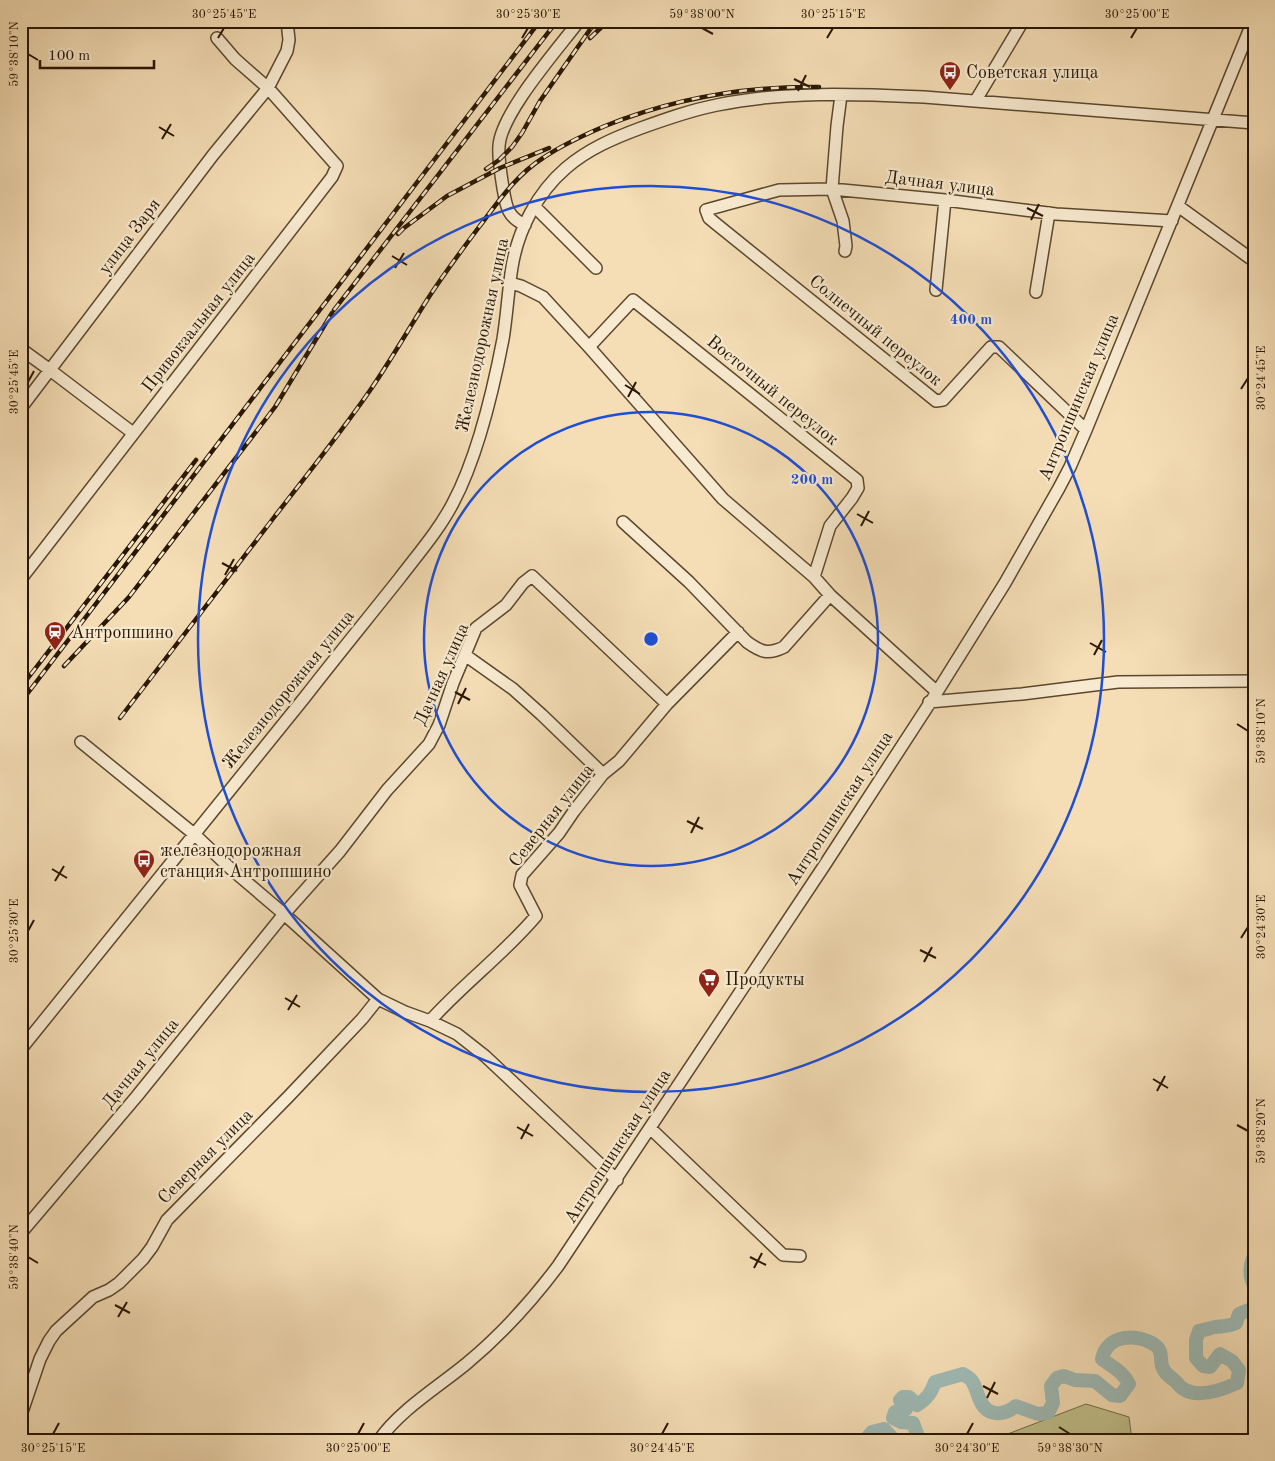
<svg xmlns="http://www.w3.org/2000/svg" width="1275" height="1461" font-family="'Old Standard TT',serif">
  <style>
    .grass { fill: #c0c08b; stroke: #746b46 }
    .lines { fill: none; stroke-linecap: round; stroke-linejoin: round }
    .river { stroke: #9fbbb6; stroke-width: 14 }
    .minor-casing { stroke: #5b482e; stroke-width: 14 }
    .minor { stroke: #f8ead0; stroke-width: 11 }
    .rail-casing { stroke: #281600; stroke-width: 4.5 }
    .rail { stroke: #f8ead0; stroke-width: 2.5; stroke-dasharray: 8; stroke-linecap: butt }
    .ticks { fill: none; stroke: #281600; stroke-width: 2 }
    .ring { fill: none; stroke: #1d4ed8; stroke-width: 2.5 }
    .labels { text-anchor: middle; stroke-width: 4.5; stroke-linejoin: round; paint-order: stroke }
    .poi-label { font-size: 18px; fill: #281600; stroke: #f8ead0; text-anchor: start }
    .street-label { font-size: 18px; fill: #281600; stroke: #f8ead0 }
    .centre { fill: #1d4ed8; stroke: #f8ead0; stroke-width: 2.5 }
    .ring-label { font-size: 15px; text-anchor: middle; font-weight: bold; fill: #1d4ed8; stroke: #f8ead0; stroke-width: 4.5; stroke-linejoin: round; paint-order: stroke }
    .neatline { fill: none; stroke: #281600; stroke-width: 2 }
    .ticks-label { font-size: 12px; text-anchor: middle; fill: #281600 }
  </style>
  <rect width="100%" height="100%" fill="#f5deb6"/>
  <filter id="stains"><feTurbulence type="fractalNoise" baseFrequency=".004" numOctaves="4"/><feColorMatrix values="0 0 0 0 .2 0 0 0 0 .09 0 0 0 0 .02 0 0 0 .5 -.17"/></filter>
  <radialGradient id="worn" r=".72"><stop offset=".6" stop-color="#630" stop-opacity="0"/><stop offset="1" stop-color="#630" stop-opacity=".3"/></radialGradient>
  <path class="grass" d="M1086,1404L1129,1417L1132,1440H992Z"/>
  <g class="lines">
    <path class="river" d="M1254,1256C1250,1265 1249,1276 1254,1285
      M865,1440L872,1432L884,1429L894,1440
      M913,1440L917,1434L913,1423L901,1422L893,1418L895,1412L906,1409L902,1405L900,1400L903,1397H909L917,1405C927,1399 931,1393 935,1382L963,1374C966,1376 970,1378 972,1381C976,1387 977,1394 980,1400C987,1417 1004,1416 1016,1406L1038,1414L1048,1413L1053,1403L1051,1386L1057,1378L1064,1376L1075,1380L1095,1381L1112,1395L1120,1396L1129,1384C1123,1371 1112,1367 1102,1359C1107,1334 1137,1333 1155,1345C1163,1351 1160,1358 1162,1366C1164,1373 1169,1376 1174,1380C1177,1382 1179,1386 1182,1388C1197,1399 1222,1390 1237,1383L1239,1370L1232,1361L1220,1354L1210,1367L1203,1366L1196,1358V1340L1199,1331C1205,1330 1210,1328 1215,1327C1224,1326 1227,1327 1236,1323L1239,1314L1254,1308"/>
    <g class="minor-casing">
      <path id="minor" d="M841,95L837,126L832,189L843,221L846,246L845,251
        M976,100L1023,21
        M534,206L596,268
        M1178,206L1254,261
        M525,225C507,217 506,206 503,188C501,174 498,160 499,146C501,113 558,49 579,21
        M510,283L521,286L543,297L589,347L723,499L814,577L830,595L937,692
        M936,290L945,200
        M1036,292L1049,213
        M589,347L633,300L857,480L858,488L852,498L830,526L814,577
        M21,349L50,370L133,433
        M21,408L213,155L268,88L287,51L289,40L287,21
        M1086,430L999,347H991L943,400L936,401L715,223L709,218L706,210L779,190L832,189L945,200L1056,214L1172,221
        M623,522L689,582L747,642C761,652 768,655 784,647L830,595
        M21,579L332,177L337,166L268,88L235,59L217,38
        M465,655L513,689L542,715L603,774
        M929,702L1022,694L1118,682L1254,681
        M81,742L194,834L230,868L284,914L378,999L405,1012L430,1021L457,1034L485,1056L617,1180
        M430,1021C463,984 504,954 536,916L520,885L522,875L559,833L574,811L603,774L619,761L667,704L738,632
        M21,1049C115,931 210,814 305,697C336,657 368,618 399,579C418,554 439,530 453,503C478,456 493,391 503,339C507,315 508,291 512,267C518,230 537,193 566,168C588,149 614,138 641,128C666,119 691,110 717,105C784,91 856,94 924,97L1254,123
        M650,1128L783,1255L800,1256
        M21,1233L137,1096L284,914L340,851L387,790L429,744L439,725L453,683L476,628L506,605L523,583L532,576L667,704
        M21,1415L40,1359L49,1341L56,1331L93,1297L109,1290L119,1283L143,1259L152,1247L167,1220L289,1096L362,1019L378,999
        M379,1440C400,1410 438,1387 466,1364C501,1335 531,1302 558,1266L824,866L937,692L1005,583L1059,488L1070,467L1086,430L1253,21"/>
    </g>
    <use href="#minor" class="minor"/>
    <g class="rail-casing">
      <path id="rail" d="M590,38L608,21
        M486,169L499,160L512,147L522,133L540,101L596,21
        M398,234L404,228L447,196L500,168L549,148
        M334,310L557,21
        M64,666L129,597L275,407L332,313
        M21,687L196,460
        M21,702L540,21
        M120,718C171,652 221,586 272,520C305,477 340,434 371,389C391,360 408,330 427,300C443,275 461,251 479,227C498,202 516,175 543,158C562,145 584,135 605,126C675,98 744,86 819,87"/>
    </g>
    <use href="#rail" class="rail"/>
  </g>
  <path class="ticks" d="M702,28L713,34M218,38L224,28M522,38L528,28M827,38L833,28M1131,38L1137,28M28,54L38,60M794,79L810,87M798,91L806,75M159,127L174,136M162,139L171,124M1027,208L1043,216M1031,220L1039,204M392,256L407,265M395,268L404,253M28,382L34,371M625,385L640,394M1241,389L1248,378M628,397L636,382M857,514L873,523M861,526L869,511M222,563L237,571M225,575L234,559M1090,643L1106,652M1094,655L1102,640M455,692L470,700M458,704L466,688M1237,724L1248,731M687,821L703,829M691,833L699,817M52,869L67,878M55,881L64,866M28,931L34,920M1241,938L1248,927M920,950L936,958M924,962L932,947M285,998L300,1007M288,1010L297,995M1153,1079L1168,1088M1157,1091L1165,1076M1237,1125L1248,1131M517,1127L533,1136M521,1139L529,1124M28,1257L38,1263M750,1257L766,1265M754,1268L762,1253M115,1305L130,1313M118,1317L127,1302M983,1386L998,1394M987,1398L995,1382M1059,1427L1070,1434M53,1434L59,1423M358,1434L364,1423M662,1434L668,1423M967,1434L973,1423"/>
  <g class="ring">
    <circle cx="651" cy="639" r="227"/>
    <circle cx="651" cy="639" r="453"/>
  </g>
  <defs>
    <g id="bus-pin" transform="scale(1.125)"><path d="M0 17L-7.5 6A9.5 9.5 0 1 1 7.5 6Z" fill="#8f2418" stroke="#f8ead0"/><path d="M-5-6H5V4H4V6H2V4H-2V6H-4V4H-5ZM-3.5-4V0h7V-4ZM-3.5 1.2v1.5H-2V1.2ZM2 1.2v1.5H3.5V1.2Z" fill="#fff"/></g>
    <g id="station-pin" transform="scale(1.125)"><path d="M0 17L-7.5 6A9.5 9.5 0 1 1 7.5 6Z" fill="#8f2418" stroke="#f8ead0"/><path d="M-3-6H3Q5-6 5-4V2Q5 4 3 4L4.5 6H3L1.5 4h-3L-3 6H-4.5L-3 4Q-5 4-5 2V-4Q-5-6-3-6ZM-3.5-4v3h7v-3ZM-3.5 1v1.5H-2V1ZM2 1v1.5H3.5V1Z" fill="#fff"/></g>
    <g id="supermarket-pin" transform="scale(1.125)"><path d="M0 17L-7.5 6A9.5 9.5 0 1 1 7.5 6Z" fill="#8f2418" stroke="#f8ead0"/><path d="M-6-5.5h2.5l.6 2H6L4.5 2H-2.5L-4.4-4H-6ZM-1.5 3.2a1.3 1.3 0 1 0 .1 0ZM3 3.2a1.3 1.3 0 1 0 .1 0Z" fill="#fff"/></g>
  </defs>
  <g fill-rule="evenodd">
    <use href="#bus-pin" x="950" y="72"/>
    <use href="#station-pin" x="55" y="632"/>
    <use href="#bus-pin" x="144" y="860"/>
    <use href="#supermarket-pin" x="709" y="979"/>
  </g>
  <g class="labels">
    <g class="poi-label">
      <text x="966" y="78">Советская улица</text>
      <text x="71" y="638">Антропшино</text>
      <text x="160" y="856">железнодорожная<tspan x="160" dy="21">станция Антропшино</tspan></text>
      <text x="725" y="985">Продукты</text>
    </g>
    <g class="street-label">
      <text transform="translate(940 183) rotate(7)" y="6">Дачная улица</text>
      <text transform="translate(129 236) rotate(-53)" y="6">улица Заря</text>
      <text transform="translate(198 322) rotate(-52)" y="6">Привокзальная улица</text>
      <text transform="translate(876 330) rotate(39)" y="6">Солнечный переулок</text>
      <text transform="translate(482 335) rotate(-78)" y="6">Железнодорожная улица</text>
      <text transform="translate(773 390) rotate(39)" y="6">Восточный переулок</text>
      <text transform="translate(1078 397) rotate(-67)" y="6">Антропшинская улица</text>
      <text transform="translate(441 674) rotate(-66)" y="6">Дачная улица</text>
      <text transform="translate(288 689) rotate(-51)" y="6">Железнодорожная улица</text>
      <text transform="translate(839 808) rotate(-57)" y="6">Антропшинская улица</text>
      <text transform="translate(551 815) rotate(-52)" y="6">Северная улица</text>
      <text transform="translate(140 1063) rotate(-51)" y="6">Дачная улица</text>
      <text transform="translate(617 1146) rotate(-57)" y="6">Антропшинская улица</text>
      <text transform="translate(205 1156) rotate(-45)" y="6">Северная улица</text>
    </g>
  </g>
  <circle cx="651" cy="639" r="8" class="centre"/>
  <g class="ring-label">
    <text x="971" y="324">400 m</text>
    <text x="812" y="484">200 m</text>
  </g>
  <rect width="1275" height="1461" fill="none" stroke="#f5deb6" stroke-width="55"/>
  <path d="M40 60v8h114v-8" fill="none" stroke="#281600" stroke-width="2.5"/>
  <text x="48" y="60" font-size="15" fill="#281600" stroke="#f8ead0" stroke-width="4" paint-order="stroke">100 m</text>
  <rect x="28" y="28" width="1220" height="1406" class="neatline"/>
  <g class="ticks-label">
    <text x="224" y="18">30°25'45"E</text>
    <text x="528" y="18">30°25'30"E</text>
    <text x="702" y="18">59°38'00"N</text>
    <text x="833" y="18">30°25'15"E</text>
    <text x="1137" y="18">30°25'00"E</text>
    <text transform="translate(14 54) rotate(-90)" y="4">59°38'10"N</text>
    <text transform="translate(1261 378) rotate(-90)" y="4">30°24'45"E</text>
    <text transform="translate(14 382) rotate(-90)" y="4">30°25'45"E</text>
    <text transform="translate(1261 731) rotate(-90)" y="4">59°38'10"N</text>
    <text transform="translate(1261 927) rotate(-90)" y="4">30°24'30"E</text>
    <text transform="translate(14 931) rotate(-90)" y="4">30°25'30"E</text>
    <text transform="translate(1261 1131) rotate(-90)" y="4">59°38'20"N</text>
    <text transform="translate(14 1257) rotate(-90)" y="4">59°38'40"N</text>
    <text x="53" y="1452">30°25'15"E</text>
    <text x="358" y="1452">30°25'00"E</text>
    <text x="662" y="1452">30°24'45"E</text>
    <text x="967" y="1452">30°24'30"E</text>
    <text x="1070" y="1452">59°38'30"N</text>
  </g>
  <rect width="100%" height="100%" filter="url(#stains)"/>
  <rect width="100%" height="100%" fill="url(#worn)"/>
</svg>
